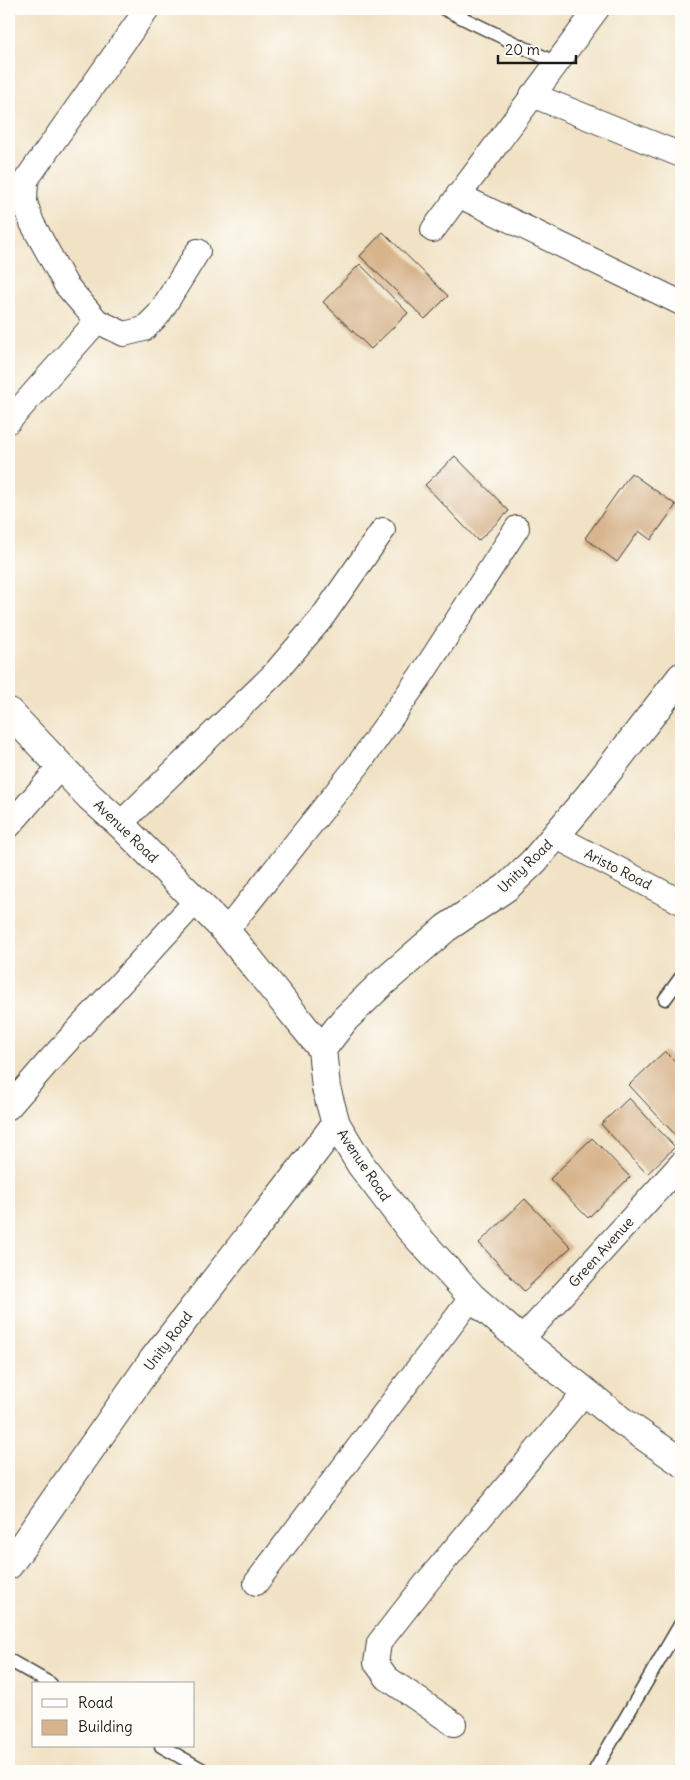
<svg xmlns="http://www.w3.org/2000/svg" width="690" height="1780" font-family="Delius,sans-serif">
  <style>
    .building { fill: #d7b48c }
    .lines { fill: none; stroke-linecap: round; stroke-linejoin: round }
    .lane-casing { stroke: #3c3a35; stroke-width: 15 }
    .street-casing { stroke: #3c3a35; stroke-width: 26 }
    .secondary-casing { stroke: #3c3a35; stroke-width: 30 }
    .lane { stroke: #fff; stroke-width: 12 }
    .street { stroke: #fff; stroke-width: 24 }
    .secondary { stroke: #fff; stroke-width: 28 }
    .labels { text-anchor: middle; stroke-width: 4; stroke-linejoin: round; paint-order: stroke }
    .street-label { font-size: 14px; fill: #1c1c1c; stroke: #fdfcf7 }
  </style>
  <rect width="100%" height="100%" fill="#fdfcf7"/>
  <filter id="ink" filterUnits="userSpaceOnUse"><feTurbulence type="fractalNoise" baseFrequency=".02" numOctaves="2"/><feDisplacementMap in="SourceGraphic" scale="10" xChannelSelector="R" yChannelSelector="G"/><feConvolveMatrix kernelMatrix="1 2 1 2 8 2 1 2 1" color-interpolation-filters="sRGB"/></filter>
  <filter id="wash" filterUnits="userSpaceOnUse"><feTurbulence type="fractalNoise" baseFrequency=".0096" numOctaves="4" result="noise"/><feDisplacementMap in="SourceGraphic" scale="20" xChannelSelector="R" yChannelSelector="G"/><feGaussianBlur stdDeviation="1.12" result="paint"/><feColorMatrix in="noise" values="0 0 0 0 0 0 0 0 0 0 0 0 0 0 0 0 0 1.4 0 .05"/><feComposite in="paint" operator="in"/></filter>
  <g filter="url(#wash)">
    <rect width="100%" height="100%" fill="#f1e2c5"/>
    <g id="blocks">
      <path class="building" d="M383,232L448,296L425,319L360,256Z
        M360,264L408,313L371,349L323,302Z
        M455,456L509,511L478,541L425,485Z
        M631,473L676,505L651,540L639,531L617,562L585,538Z
        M665,1051L681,1067V1141L629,1085Z
        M629,1098L675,1147L647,1174L601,1124Z
        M592,1138L630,1177L588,1218L550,1179Z
        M525,1199L571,1247L524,1291L479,1243Z"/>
    </g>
  </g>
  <g filter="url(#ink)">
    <use href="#blocks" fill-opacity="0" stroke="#3c3a35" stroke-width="1"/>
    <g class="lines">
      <g class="lane-casing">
        <path id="lane" d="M444,9L556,63
          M665,999L681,977
          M9,1660L51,1684
          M161,1746L205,1771
          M595,1770L681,1623"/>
      </g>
      <g class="street-casing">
        <path id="street" d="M532,95L681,155
          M458,195L681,303
          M433,230L597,9
          M97,321L66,285L32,223L25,202L26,180L147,9
          M9,421L97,321L124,334L144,329L159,314L198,251
          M120,824L274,674L321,619L383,530
          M9,826L61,766
          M555,836L681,902
          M226,931L358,765L424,671L517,528
          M9,1107L49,1061L197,900
          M521,1340L681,1164
          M256,1583L472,1297
          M454,1724L387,1678L376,1663L379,1643L427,1582L585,1392"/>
      </g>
      <g class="secondary-casing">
        <path id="secondary" d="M9,712L90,797L120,824L226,931L322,1049L326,1088L336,1124L361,1165L409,1228L472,1297L521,1340L619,1419L681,1462
          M322,1049L345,1019L380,985L446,928L507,887L534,861L588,797L681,677
          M9,1565L153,1360L336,1124"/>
      </g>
      <use href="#lane" class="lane"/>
      <use href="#street" class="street"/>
      <use href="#secondary" class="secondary"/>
    </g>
  </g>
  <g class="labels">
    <g class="street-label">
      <text transform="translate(126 831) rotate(44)" y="5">Avenue Road</text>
      <text transform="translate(525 866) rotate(-44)" y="5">Unity Road</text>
      <text transform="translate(618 869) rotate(27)" y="5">Aristo Road</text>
      <text transform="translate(364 1165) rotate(56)" y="5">Avenue Road</text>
      <text transform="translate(601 1252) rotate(-48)" y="5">Green Avenue</text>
      <text transform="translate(168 1341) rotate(-53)" y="5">Unity Road</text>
    </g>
  </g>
  <rect width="690" height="1780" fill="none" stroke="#fdfcf7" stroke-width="30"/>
  <rect x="32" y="1682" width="162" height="65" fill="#fdfcf7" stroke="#a3a29f"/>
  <rect x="42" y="1699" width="25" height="8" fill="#ffffff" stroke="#a3a29f"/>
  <text x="78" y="1708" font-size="15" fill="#1c1c1c">Road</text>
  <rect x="42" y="1720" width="25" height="15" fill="#d7b48c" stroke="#a3a29f"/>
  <text x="78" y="1732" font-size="15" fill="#1c1c1c">Building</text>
  <path d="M498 55v8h78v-8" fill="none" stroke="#1c1c1c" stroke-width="2.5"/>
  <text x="505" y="55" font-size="15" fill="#1c1c1c" stroke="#fdfcf7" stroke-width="4" paint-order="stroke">20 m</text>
</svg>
